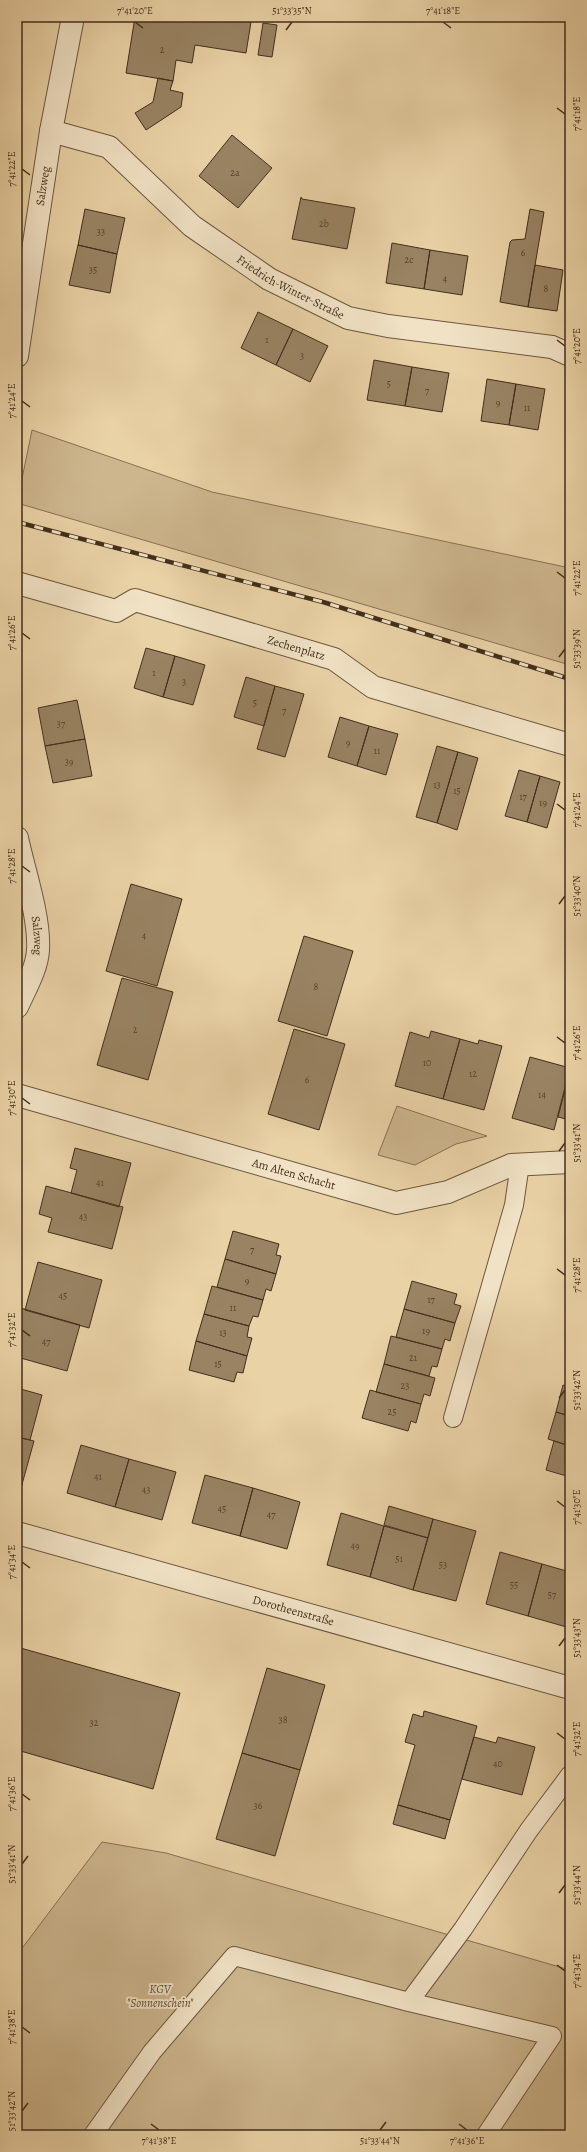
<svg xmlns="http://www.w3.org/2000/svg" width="587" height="2152" font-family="Alegreya,serif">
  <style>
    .green { fill: #cdb68e; stroke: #887254 }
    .building { fill: #998363; stroke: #422e1a }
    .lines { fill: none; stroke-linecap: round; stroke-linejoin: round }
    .service-casing { stroke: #6c573d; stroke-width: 20 }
    .minor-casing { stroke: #6c573d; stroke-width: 24 }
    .service { stroke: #f1e2c5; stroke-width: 18 }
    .minor { stroke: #f1e2c5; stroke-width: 22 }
    .rail-casing { stroke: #422e1a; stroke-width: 4.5 }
    .rail { stroke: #f1e2c5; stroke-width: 3; stroke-dasharray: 9; stroke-linecap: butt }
    .ticks { fill: none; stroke: #422e1a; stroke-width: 1.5 }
    .labels { text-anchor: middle; stroke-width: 4; stroke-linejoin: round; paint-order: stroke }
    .number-label { font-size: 10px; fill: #58432c }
    .street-label { font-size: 12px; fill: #422e1a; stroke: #f1e2c5 }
    .park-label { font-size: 12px; font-style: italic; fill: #5e4931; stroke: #f1e2c5 }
    .neatline { fill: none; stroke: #422e1a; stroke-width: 1.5 }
    .ticks-label { font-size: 10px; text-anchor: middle; fill: #422e1a }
  </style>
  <rect width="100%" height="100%" fill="#e9d2a6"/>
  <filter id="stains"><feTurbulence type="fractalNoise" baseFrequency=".005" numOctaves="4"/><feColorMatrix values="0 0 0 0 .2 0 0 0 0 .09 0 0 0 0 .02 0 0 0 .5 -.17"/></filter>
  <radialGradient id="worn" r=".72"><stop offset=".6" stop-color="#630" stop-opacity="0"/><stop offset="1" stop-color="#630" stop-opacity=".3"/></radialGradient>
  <path class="green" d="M32,430L212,492L570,568V665L17,503Z
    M397,1106L487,1136L456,1144L415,1165L378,1155Z
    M102,1842L166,1853L570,1970V2135H17V1955Z"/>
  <path class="building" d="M135,17H219L251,22L246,53L195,45L192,63L176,60L173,81L126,73Z
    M263,23L277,25L272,57L258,55Z
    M158,78L173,81L170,90L183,93L181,107L146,130L135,113L153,102Z
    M232,135L272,168L238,208L199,176Z
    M301,197L302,199L355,208L347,249L292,239Z
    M85,209L125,218L117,254L78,245Z
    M530,209L544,212L528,307L500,302L510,242L512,240L525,239Z
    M392,243L430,250L424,289L386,283Z
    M78,245L117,254L110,293L69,285Z
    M430,250L468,256L462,295L424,289Z
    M535,265L563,270L557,311L528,307Z
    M258,312L293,329L276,365L241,348Z
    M293,329L328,346L310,382L276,365Z
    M374,360L412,367L405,406L367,400Z
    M412,367L449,373L442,412L405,406Z
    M487,379L516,384L509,425L481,421Z
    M516,384L545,389L538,430L509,425Z
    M146,648L175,656L163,697L134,688Z
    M175,656L205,665L193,705L163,697Z
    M246,677L275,686L264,726L234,717Z
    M275,686L304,694L285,757L257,749Z
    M77,700L85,739L45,746L38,708Z
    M340,717L369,726L357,766L328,757Z
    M369,726L398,734L386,775L357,766Z
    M85,739L92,776L53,783L45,746Z
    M437,746L458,752L437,823L416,817Z
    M458,752L478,758L457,830L437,823Z
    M519,770L540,776L527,822L505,816Z
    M540,776L560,782L547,828L527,822Z
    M131,884L182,899L157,986L106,971Z
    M304,936L353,951L327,1036L278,1021Z
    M122,978L173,992L148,1080L97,1065Z
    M294,1029L345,1044L319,1130L268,1114Z
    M431,1031L460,1039L443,1099L395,1086L410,1032L429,1038Z
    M460,1039L478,1044L479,1040L502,1046L484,1110L443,1099Z
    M530,1057L570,1068L554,1130L512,1118Z
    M570,1071V1120L558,1117Z
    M75,1148L131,1163L119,1207L71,1193L77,1170L70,1168Z
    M46,1186L123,1207L112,1249L48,1232L52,1218L39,1214Z
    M233,1231L279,1244L276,1255L281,1256L276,1274L225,1259Z
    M225,1259L276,1274L271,1291L266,1289L263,1300L217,1287Z
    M38,1262L102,1280L89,1328L25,1310Z
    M412,1281L457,1294L454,1304L461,1306L455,1323L404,1309Z
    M212,1286L263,1300L258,1317L253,1316L249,1326L204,1314Z
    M17,1307L80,1325L67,1371L17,1357Z
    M404,1309L455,1323L450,1341L445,1339L442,1349L396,1337Z
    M204,1314L249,1326L247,1337L252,1338L247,1356L196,1341Z
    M391,1336L442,1349L437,1367L432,1366L429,1376L384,1364Z
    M196,1341L247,1356L243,1373L237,1372L234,1382L189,1370Z
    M384,1364L435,1378L430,1396L424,1394L421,1404L376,1392Z
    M563,1385L570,1387V1416L556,1412Z
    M17,1388L42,1395L30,1440L17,1437Z
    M370,1390L421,1404L416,1423L411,1421L408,1431L362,1418Z
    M556,1412L570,1416V1446L548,1439Z
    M17,1437L34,1441L21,1488L17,1487Z
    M554,1441L570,1446V1477L546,1470Z
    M81,1445L129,1459L115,1507L67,1493Z
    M129,1459L176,1472L162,1520L115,1507Z
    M205,1475L253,1488L240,1536L192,1523Z
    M253,1488L300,1502L287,1549L240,1536Z
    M389,1506L433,1519L428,1538L384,1525Z
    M341,1513L384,1526L370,1577L327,1565Z
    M433,1519L476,1531L456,1601L413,1590Z
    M384,1526L428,1538L413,1590L370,1577Z
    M500,1552L542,1564L528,1616L486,1604Z
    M542,1564L570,1572V1628L528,1616Z
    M17,1647L180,1693L153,1789L17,1750Z
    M267,1668L325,1685L300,1770L242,1753Z
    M424,1711L477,1726L450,1820L398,1805L415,1745L405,1742L413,1714L423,1717Z
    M474,1737L496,1743L498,1737L535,1747L522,1795L462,1779Z
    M242,1753L300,1770L275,1856L216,1839Z
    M398,1805L450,1820L445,1839L393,1824Z"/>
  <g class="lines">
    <g class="service-casing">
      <path id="service" d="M453,1418L514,1205L520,1164
        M93,2135L152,2052L234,1956L409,2002
        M486,2135L552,2036L409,2002L463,1929L529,1830L570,1775"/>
    </g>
    <g class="minor-casing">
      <g id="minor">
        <path id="s1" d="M51,131L109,147L192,226L269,279L348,318L388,326L552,347L570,355"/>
        <path id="s2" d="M17,356L51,131L73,17"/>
        <path id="s3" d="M17,583L116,611L135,600L334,659L373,687L570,745"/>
        <path id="s4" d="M17,838C24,871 40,917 38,950C37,969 25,989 17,1007"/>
        <path id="s5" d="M17,1095L396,1203L448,1192L511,1165L570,1162"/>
        <path id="s6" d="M17,1533L570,1688"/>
      </g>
    </g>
    <use href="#service" class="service"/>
    <use href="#minor" class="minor"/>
    <g class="rail-casing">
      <path id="rail" d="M17,522L323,602L570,679"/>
    </g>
    <use href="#rail" class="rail"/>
  </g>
  <path class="ticks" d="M135,22L143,28M443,22L451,28M286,30L292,22M557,108L565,114M22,169L30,175M557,340L565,346M22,401L30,407M557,572L565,578M22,633L30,639M559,657L565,649M557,804L565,810M22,866L30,872M559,904L565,896M557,1037L565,1043M22,1098L30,1104M559,1151L565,1143M557,1269L565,1275M22,1330L30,1336M559,1398L565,1390M557,1501L565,1507M22,1562L30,1568M559,1646L565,1638M557,1733L565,1739M22,1794L30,1800M22,1864L28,1856M559,1893L565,1885M557,1965L565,1971M22,2027L30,2033M22,2111L28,2103M151,2124L159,2130M459,2124L467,2130M380,2130L386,2122"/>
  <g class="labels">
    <g class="number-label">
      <text x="162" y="53">2</text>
      <text x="235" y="176">2a</text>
      <text x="324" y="227">2b</text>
      <text x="101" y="235">33</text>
      <text x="523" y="256">6</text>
      <text x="409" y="263">2c</text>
      <text x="93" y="273">35</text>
      <text x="445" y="282">4</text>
      <text x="546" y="292">8</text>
      <text x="267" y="343">1</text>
      <text x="302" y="359">3</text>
      <text x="389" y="387">5</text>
      <text x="427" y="394">7</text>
      <text x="498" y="406">9</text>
      <text x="527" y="411">11</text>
      <text x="154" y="676">1</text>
      <text x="184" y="685">3</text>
      <text x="255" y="706">5</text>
      <text x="284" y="714">7</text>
      <text x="61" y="727">37</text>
      <text x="348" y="746">9</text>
      <text x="377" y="754">11</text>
      <text x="69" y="765">39</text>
      <text x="437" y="788">13</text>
      <text x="457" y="794">15</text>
      <text x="523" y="800">17</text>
      <text x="543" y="806">19</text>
      <text x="144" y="939">4</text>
      <text x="316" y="990">8</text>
      <text x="135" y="1033">2</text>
      <text x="427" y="1066">10</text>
      <text x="473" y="1077">12</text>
      <text x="307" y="1083">6</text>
      <text x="542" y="1098">14</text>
      <text x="100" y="1186">41</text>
      <text x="83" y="1220">43</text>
      <text x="252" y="1253">7</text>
      <text x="247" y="1284">9</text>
      <text x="63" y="1299">45</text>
      <text x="431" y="1303">17</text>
      <text x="233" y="1311">11</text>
      <text x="426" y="1334">19</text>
      <text x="223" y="1336">13</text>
      <text x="46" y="1345">47</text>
      <text x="413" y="1361">21</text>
      <text x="218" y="1367">15</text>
      <text x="405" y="1389">23</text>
      <text x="392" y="1415">25</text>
      <text x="98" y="1480">41</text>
      <text x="146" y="1493">43</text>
      <text x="222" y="1512">45</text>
      <text x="271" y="1518">47</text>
      <text x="355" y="1549">49</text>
      <text x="399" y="1562">51</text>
      <text x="443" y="1568">53</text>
      <text x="514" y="1588">55</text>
      <text x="552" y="1598">57</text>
      <text x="283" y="1723">38</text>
      <text x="94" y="1726">32</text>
      <text x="498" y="1767">40</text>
      <text x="258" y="1809">36</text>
    </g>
    <g class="street-label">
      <text dy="4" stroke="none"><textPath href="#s2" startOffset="172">Salzweg</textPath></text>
      <text dy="4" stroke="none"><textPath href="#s1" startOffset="291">Friedrich-Winter-Straße</textPath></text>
      <text dy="4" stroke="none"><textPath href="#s3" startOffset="293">Zechenplatz</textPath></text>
      <text dy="4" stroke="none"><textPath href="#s4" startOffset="100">Salzweg</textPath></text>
      <text dy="4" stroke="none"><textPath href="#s5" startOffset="288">Am Alten Schacht</textPath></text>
      <text dy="4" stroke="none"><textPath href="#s6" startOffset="287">Dorotheenstraße</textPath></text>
    </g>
    <g class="park-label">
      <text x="160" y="1993">KGV<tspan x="160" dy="14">"Sonnenschein"</tspan></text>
    </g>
  </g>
  <rect width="587" height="2152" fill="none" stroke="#e9d2a6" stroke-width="44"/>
  <rect x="22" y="22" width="543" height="2108" class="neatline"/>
  <g class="ticks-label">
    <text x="135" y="14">7°41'20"E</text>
    <text x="292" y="14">51°33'35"N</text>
    <text x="443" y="14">7°41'18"E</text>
    <text transform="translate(576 114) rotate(-90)" y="4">7°41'18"E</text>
    <text transform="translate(11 169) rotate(-90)" y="4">7°41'22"E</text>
    <text transform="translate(576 346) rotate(-90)" y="4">7°41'20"E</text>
    <text transform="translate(11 401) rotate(-90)" y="4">7°41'24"E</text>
    <text transform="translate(576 578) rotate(-90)" y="4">7°41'22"E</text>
    <text transform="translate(11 633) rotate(-90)" y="4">7°41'26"E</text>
    <text transform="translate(576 649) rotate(-90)" y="4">51°33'39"N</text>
    <text transform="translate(576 810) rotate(-90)" y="4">7°41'24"E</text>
    <text transform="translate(11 866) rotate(-90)" y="4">7°41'28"E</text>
    <text transform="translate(576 896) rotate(-90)" y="4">51°33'40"N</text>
    <text transform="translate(576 1043) rotate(-90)" y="4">7°41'26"E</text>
    <text transform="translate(11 1098) rotate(-90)" y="4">7°41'30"E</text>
    <text transform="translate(576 1143) rotate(-90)" y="4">51°33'41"N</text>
    <text transform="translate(576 1275) rotate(-90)" y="4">7°41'28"E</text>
    <text transform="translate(11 1330) rotate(-90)" y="4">7°41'32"E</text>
    <text transform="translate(576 1390) rotate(-90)" y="4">51°33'42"N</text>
    <text transform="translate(576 1507) rotate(-90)" y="4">7°41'30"E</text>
    <text transform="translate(11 1562) rotate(-90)" y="4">7°41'34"E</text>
    <text transform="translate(576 1638) rotate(-90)" y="4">51°33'43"N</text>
    <text transform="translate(576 1739) rotate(-90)" y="4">7°41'32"E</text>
    <text transform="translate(11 1794) rotate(-90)" y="4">7°41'36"E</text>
    <text transform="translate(11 1864) rotate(-90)" y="4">51°33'41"N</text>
    <text transform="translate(576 1885) rotate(-90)" y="4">51°33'44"N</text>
    <text transform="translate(576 1971) rotate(-90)" y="4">7°41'34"E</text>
    <text transform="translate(11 2027) rotate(-90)" y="4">7°41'38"E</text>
    <text transform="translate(11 2111) rotate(-90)" y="4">51°33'42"N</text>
    <text x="159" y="2144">7°41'38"E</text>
    <text x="380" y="2144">51°33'44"N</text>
    <text x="467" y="2144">7°41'36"E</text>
  </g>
  <rect width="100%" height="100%" filter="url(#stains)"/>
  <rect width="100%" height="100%" fill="url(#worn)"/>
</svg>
